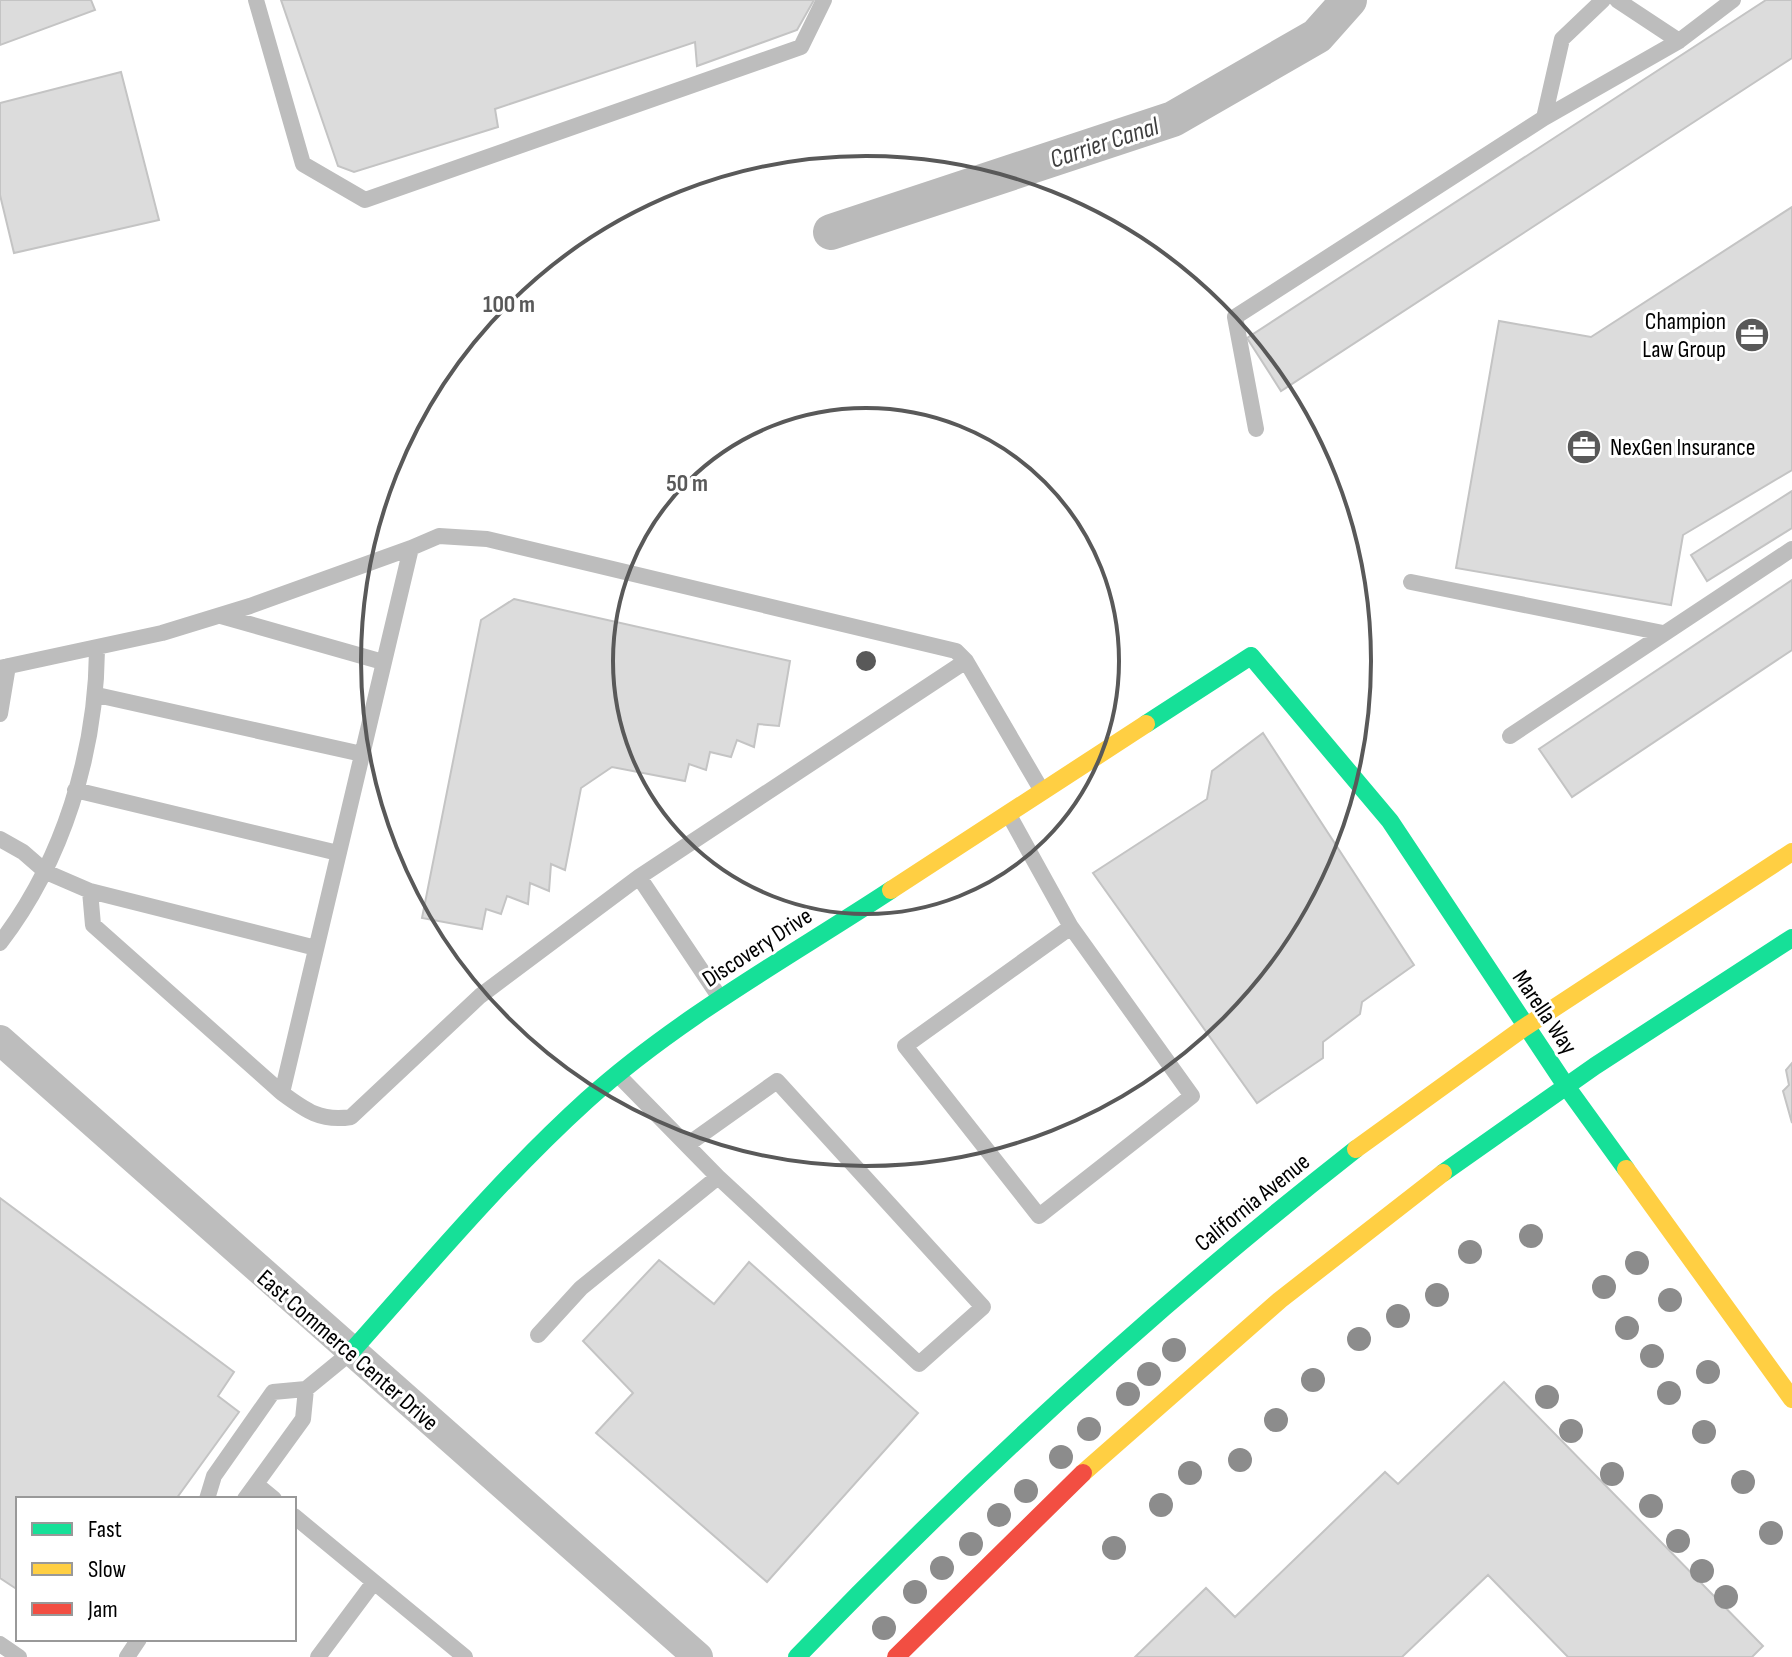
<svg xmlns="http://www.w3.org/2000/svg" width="1792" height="1657" font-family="'Sofia Sans Condensed',sans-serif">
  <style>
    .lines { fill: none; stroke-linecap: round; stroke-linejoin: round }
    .canal { stroke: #bababa; stroke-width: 36 }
    .building { fill: #dcdcdc; stroke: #c4c4c4; stroke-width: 2 }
    .lane { stroke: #bdbdbd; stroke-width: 16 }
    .street { stroke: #bdbdbd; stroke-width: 30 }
    .fast { stroke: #16e098; stroke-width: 18 }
    .slow { stroke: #ffcf43; stroke-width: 18 }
    .jam { stroke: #f24e42; stroke-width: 18 }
    .tree { fill: #8c8c8c }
    .ring { fill: none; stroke: #595959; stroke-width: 4 }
    .labels { text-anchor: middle; stroke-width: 6; stroke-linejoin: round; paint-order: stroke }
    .poi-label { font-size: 24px; fill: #000; stroke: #fff; text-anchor: end }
    .street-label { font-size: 24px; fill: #000; stroke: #fff }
    .water-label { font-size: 26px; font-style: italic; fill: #3e3e3e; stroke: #fff }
    .centre { fill: #595959; stroke: #fff; stroke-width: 4 }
    .ring-label { font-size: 24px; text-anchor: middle; font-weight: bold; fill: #595959; stroke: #fff; stroke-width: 6; stroke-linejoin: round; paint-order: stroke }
  </style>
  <rect width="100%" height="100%" fill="#fff"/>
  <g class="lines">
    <path class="canal" d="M831,232L1173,119L1317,36L1349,0"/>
  </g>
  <path class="building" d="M0,0H91L95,10L0,45Z
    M281,0H814L797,30L697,66L695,42L495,109L498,127L354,172L338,166Z
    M1766,0H1792V58L1281,391L1247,338Z
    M121,72L159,220L14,253L0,195V103Z
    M1792,207V470L1683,535L1671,605L1456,568L1499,321L1591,337Z
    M1792,491V528L1707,581L1691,555Z
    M1792,580V650L1572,797L1539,749Z
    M514,599L790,661L779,726L758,724L754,747L737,740L731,757L710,752L706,770L689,764L685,781L612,767L581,788L565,870L551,864L549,891L530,883L528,904L507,896L501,914L486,909L482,929L422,918L481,620Z
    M1263,733L1414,965L1362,1002L1360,1014L1323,1042V1058L1257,1103L1093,873L1207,799L1212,771Z
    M1792,1063V1123L1783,1091L1789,1085L1786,1070Z
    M0,1198L234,1372L218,1396L239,1412L176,1499H18V1590L0,1578Z
    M659,1260L714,1304L749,1262L918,1413L767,1582L596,1433L633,1393L583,1341Z
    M1504,1382L1763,1646L1752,1657H1568L1488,1575L1402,1657H1135L1206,1588L1235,1617L1385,1472L1398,1484Z"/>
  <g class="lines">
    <path class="lane" d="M256,0L303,164L365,200L801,47L824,0
      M1617,0L1679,41
      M1544,118L1562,39L1603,0
      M1256,429L1235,317L1544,118L1679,41L1733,0
      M1411,582L1663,633
      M221,616L383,662
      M0,668L162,633L250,606L411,548
      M97,695L362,754
      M0,714L8,666
      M1510,736L1792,549
      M75,790L338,853
      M1009,815L1071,927L905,1046L1039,1216L1192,1096L1071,927
      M0,839L23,852L46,872L90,891L93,925L282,1093
      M639,877L966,661
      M90,891L316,948
      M0,943C63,861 96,753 97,650
      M720,998L639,877L480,996L351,1117C321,1122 305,1110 282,1093L411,548L439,536L487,539L956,651L966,661L1042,791
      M687,1145L777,1081L983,1307L919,1364L718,1177
      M538,1335L581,1288L718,1177L619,1076
      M257,1485L274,1499
      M207,1499L214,1476L273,1392L306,1389L350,1353
      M245,1499L303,1419L306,1389
      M294,1516L465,1657
      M0,1644L19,1657
      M127,1657L139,1639
      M318,1657L374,1582"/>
    <path class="street" d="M0,1040L698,1657"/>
    <path class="fast" d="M1146,724L1251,656L1390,821L1566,1086L1626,1169
      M1443,1173L1595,1066L1792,938
      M350,1353C427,1267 501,1178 587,1100C678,1018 789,957 891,890
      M797,1657C972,1475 1157,1305 1356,1149"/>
    <path class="slow" d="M891,890L1146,724
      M1356,1149L1522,1029L1792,852
      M1626,1169L1792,1399
      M1083,1473L1280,1300L1443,1173"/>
    <path class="jam" d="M896,1657L1083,1473"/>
  </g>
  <g class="tree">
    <circle cx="1531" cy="1236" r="12"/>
    <circle cx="1470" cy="1252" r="12"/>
    <circle cx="1637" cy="1263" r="12"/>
    <circle cx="1604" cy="1287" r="12"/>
    <circle cx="1437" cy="1295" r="12"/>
    <circle cx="1670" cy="1300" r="12"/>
    <circle cx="1398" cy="1316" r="12"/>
    <circle cx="1627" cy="1328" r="12"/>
    <circle cx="1359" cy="1339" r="12"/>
    <circle cx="1174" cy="1350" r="12"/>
    <circle cx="1652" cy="1356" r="12"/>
    <circle cx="1708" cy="1372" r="12"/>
    <circle cx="1149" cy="1374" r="12"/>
    <circle cx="1313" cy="1380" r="12"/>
    <circle cx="1669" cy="1393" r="12"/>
    <circle cx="1128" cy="1394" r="12"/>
    <circle cx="1547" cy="1397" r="12"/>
    <circle cx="1276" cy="1420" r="12"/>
    <circle cx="1089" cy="1429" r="12"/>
    <circle cx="1571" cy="1431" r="12"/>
    <circle cx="1704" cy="1432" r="12"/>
    <circle cx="1061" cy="1457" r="12"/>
    <circle cx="1240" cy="1460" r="12"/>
    <circle cx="1190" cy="1473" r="12"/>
    <circle cx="1612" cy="1474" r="12"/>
    <circle cx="1743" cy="1482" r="12"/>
    <circle cx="1026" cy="1491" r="12"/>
    <circle cx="1161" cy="1505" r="12"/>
    <circle cx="1651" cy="1506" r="12"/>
    <circle cx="999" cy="1515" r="12"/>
    <circle cx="1771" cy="1533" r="12"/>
    <circle cx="1678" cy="1541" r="12"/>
    <circle cx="971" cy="1544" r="12"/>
    <circle cx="1114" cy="1548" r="12"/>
    <circle cx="942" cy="1568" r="12"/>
    <circle cx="1702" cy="1571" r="12"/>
    <circle cx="915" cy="1592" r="12"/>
    <circle cx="1726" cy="1597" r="12"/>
    <circle cx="884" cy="1628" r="12"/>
  </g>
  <g class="ring">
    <circle cx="866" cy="661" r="253"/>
    <circle cx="866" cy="661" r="505"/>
  </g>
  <defs>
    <g id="office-disc" transform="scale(1.8)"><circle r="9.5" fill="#595959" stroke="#fff"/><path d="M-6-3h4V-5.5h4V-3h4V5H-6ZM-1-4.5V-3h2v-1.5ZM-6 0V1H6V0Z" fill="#fff"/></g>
  </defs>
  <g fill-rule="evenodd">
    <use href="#office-disc" x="1752" y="335"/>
    <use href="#office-disc" x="1584" y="447"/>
  </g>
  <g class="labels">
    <g class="poi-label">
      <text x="1726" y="329">Champion<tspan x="1726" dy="28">Law Group</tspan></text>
      <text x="1610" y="455" text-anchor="start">NexGen Insurance</text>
    </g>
    <g class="street-label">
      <text transform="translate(757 947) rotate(-33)" y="8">Discovery Drive</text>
      <text transform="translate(1545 1012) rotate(56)" y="8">Marella Way</text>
      <text transform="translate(1252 1202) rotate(-39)" y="8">California Avenue</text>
      <text transform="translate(348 1350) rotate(41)" y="8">East Commerce Center Drive</text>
    </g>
    <g class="water-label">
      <text transform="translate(1104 142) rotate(-18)" y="9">Carrier Canal</text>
    </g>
  </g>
  <circle cx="866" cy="661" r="12" class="centre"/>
  <g class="ring-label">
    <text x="509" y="312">100 m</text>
    <text x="687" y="491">50 m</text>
  </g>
  <rect x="16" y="1497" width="280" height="144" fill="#ffffff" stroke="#999999" stroke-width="2"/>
  <rect x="32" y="1523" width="40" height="12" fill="#16e098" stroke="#999999" stroke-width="2"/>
  <text x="88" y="1537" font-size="24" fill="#000000">Fast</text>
  <rect x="32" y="1563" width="40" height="12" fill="#ffcf43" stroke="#999999" stroke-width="2"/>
  <text x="88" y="1577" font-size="24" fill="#000000">Slow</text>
  <rect x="32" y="1603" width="40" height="12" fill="#f24e42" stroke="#999999" stroke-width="2"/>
  <text x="88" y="1617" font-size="24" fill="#000000">Jam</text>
</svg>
